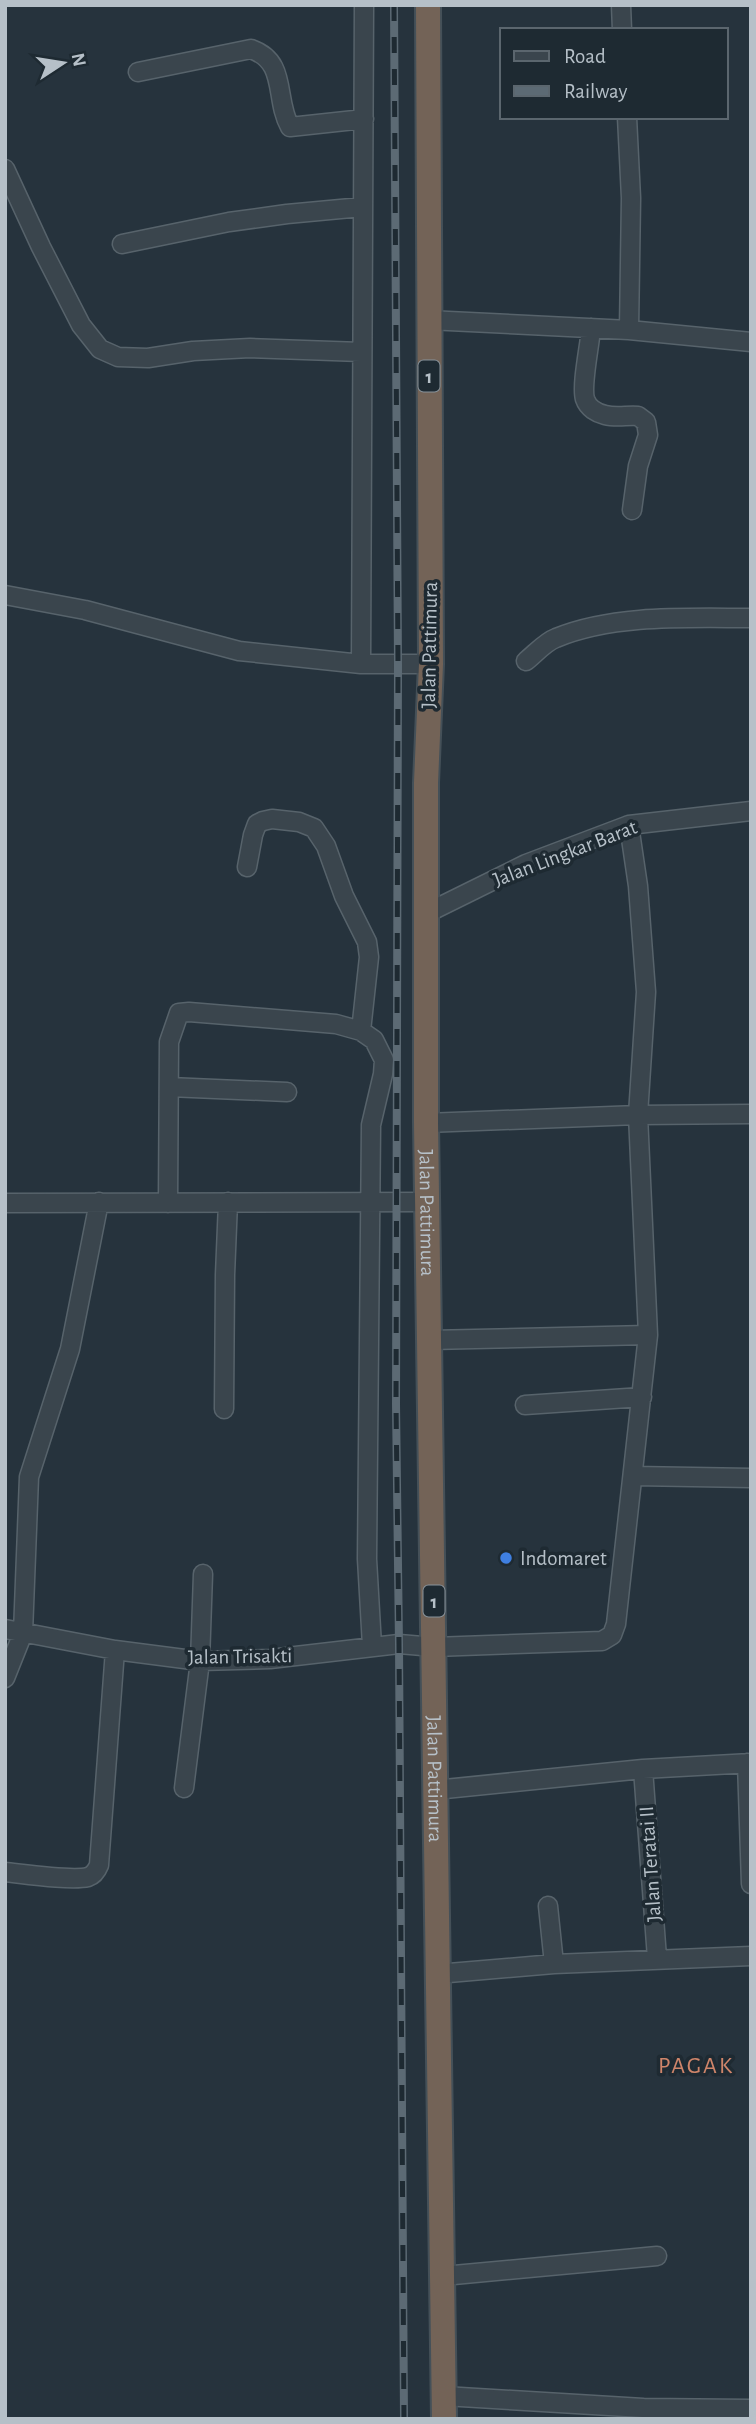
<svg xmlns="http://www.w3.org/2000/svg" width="756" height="2424" font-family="'Alegreya Sans',sans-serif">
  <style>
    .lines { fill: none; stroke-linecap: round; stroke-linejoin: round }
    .minor-casing { stroke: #57636b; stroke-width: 21 }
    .highway-casing { stroke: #445058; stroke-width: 28 }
    .minor { stroke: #3a454d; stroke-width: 18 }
    .highway { stroke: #736357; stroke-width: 24 }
    .rail-casing { stroke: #5c6a74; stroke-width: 8 }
    .rail { stroke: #1e2a32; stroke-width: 5; stroke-dasharray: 16; stroke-linecap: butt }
    .shop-dot { fill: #3f7fe0; stroke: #1e2a32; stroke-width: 2.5 }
    .labels { text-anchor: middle; stroke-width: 7; stroke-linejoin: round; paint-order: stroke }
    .shield { fill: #1e2a32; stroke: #88939b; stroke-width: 2 }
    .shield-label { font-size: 19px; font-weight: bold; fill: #b6c0c8 }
    .street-label { font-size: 21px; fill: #b6c0c8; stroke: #1e2a32 }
    .poi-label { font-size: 21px; fill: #b6c0c8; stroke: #1e2a32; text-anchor: start }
    .quarter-label { font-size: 24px; letter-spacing: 2px; fill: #cf856a; stroke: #1e2a32 }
  </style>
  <rect width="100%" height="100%" fill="#26333d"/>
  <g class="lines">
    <g class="minor-casing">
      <path id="minor" d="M621,5L622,30
        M138,72L251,49C288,62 274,98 290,127L364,119
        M627,117L631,198L629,330
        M5,169L41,247L81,325L100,349L118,357L148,358L193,351L250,348L361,352
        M122,244L229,222L287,214L362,207
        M428,320L629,330L751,342
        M591,328C590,345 581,385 585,399C588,408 597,413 605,415C617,418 627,415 638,416L646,422L648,435L638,466L632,510
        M5,595L85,610L239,651L361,664H431
        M526,661C535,654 545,642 556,638C614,614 689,618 751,618
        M361,664L364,5
        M247,867L253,835L257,824L263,821L272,819L299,822L314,828L326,846L344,896L367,942L369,957L361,1031
        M427,913L526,864L629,825L751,811
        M169,1087L287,1092
        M426,1123L638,1115L751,1114
        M5,1203L427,1202
        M168,1203L169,1042L179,1013L189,1012L336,1024L361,1031L374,1040L384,1060L383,1074L371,1125L367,1559L372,1646
        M429,1340L648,1335
        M525,1405L642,1397
        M224,1409L225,1275L228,1202
        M634,1476L751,1478
        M5,1629L115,1650L200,1661L270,1659L399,1644L434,1647L602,1641L612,1635L616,1624L648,1335L638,1115L646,992L638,886L629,825
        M5,1678L23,1633L29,1477L70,1349L99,1202
        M747,1763L751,1884
        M643,1769L657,1958
        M184,1788L200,1661L203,1574
        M435,1790L643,1769L751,1763
        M5,1872C24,1874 71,1881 88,1877C94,1875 97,1870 99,1865L115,1650
        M548,1906L554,1964
        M437,1974L554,1964L751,1956
        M443,2276L657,2256
        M444,2396L643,2408L651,2419
        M643,2408L751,2409"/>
    </g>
    <g class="highway-casing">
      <g id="highway">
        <path id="s1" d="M428,5L431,664L426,783V1123L444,2419"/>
      </g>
    </g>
    <use href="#minor" class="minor"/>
    <use href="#highway" class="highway"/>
    <g class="rail-casing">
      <path id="rail" d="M394,5L398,665L396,1404L399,1644L404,2419"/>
    </g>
    <use href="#rail" class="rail"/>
  </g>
  <circle class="shop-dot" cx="506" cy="1558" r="7"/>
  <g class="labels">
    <g class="shield">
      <rect x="418.5" y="360.5" width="21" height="31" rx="5"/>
      <rect x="423.5" y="1585.5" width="21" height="31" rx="5"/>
    </g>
    <g class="shield-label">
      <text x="429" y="383">1</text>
      <text x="434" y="1608">1</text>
    </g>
    <g class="street-label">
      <text transform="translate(429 645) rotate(-89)" y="7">Jalan Pattimura</text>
      <text transform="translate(565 853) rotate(-21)" y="7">Jalan Lingkar Barat</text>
      <text dy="7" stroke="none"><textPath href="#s1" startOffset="1208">Jalan Pattimura</textPath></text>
      <text transform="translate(240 1656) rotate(-1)" y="7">Jalan Trisakti</text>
      <text dy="7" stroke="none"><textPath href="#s1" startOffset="1774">Jalan Pattimura</textPath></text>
      <text transform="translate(650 1864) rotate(-94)" y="7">Jalan Teratai II</text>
    </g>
    <g class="poi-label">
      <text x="520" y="1565">Indomaret</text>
    </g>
    <g class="quarter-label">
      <text x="696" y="2073">PAGAK</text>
    </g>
  </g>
  <rect width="756" height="2424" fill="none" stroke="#b6c0c8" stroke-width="14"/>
  <rect x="500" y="28" width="228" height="91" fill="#1e2a32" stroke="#5b666e" stroke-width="2"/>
  <rect x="514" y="51" width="35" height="10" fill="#3a454d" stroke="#5b666e" stroke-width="2"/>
  <text x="564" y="63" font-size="21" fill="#b6c0c8">Road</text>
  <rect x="514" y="86" width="35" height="10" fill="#5c6a74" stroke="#5b666e" stroke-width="2"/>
  <text x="564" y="98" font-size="21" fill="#b6c0c8">Railway</text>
  <g transform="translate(63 63) rotate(78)" stroke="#1e2a32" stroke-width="5" paint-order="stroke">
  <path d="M0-5L12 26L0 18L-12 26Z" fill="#b6c0c8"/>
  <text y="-10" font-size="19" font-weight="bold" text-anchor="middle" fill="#b6c0c8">N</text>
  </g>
</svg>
